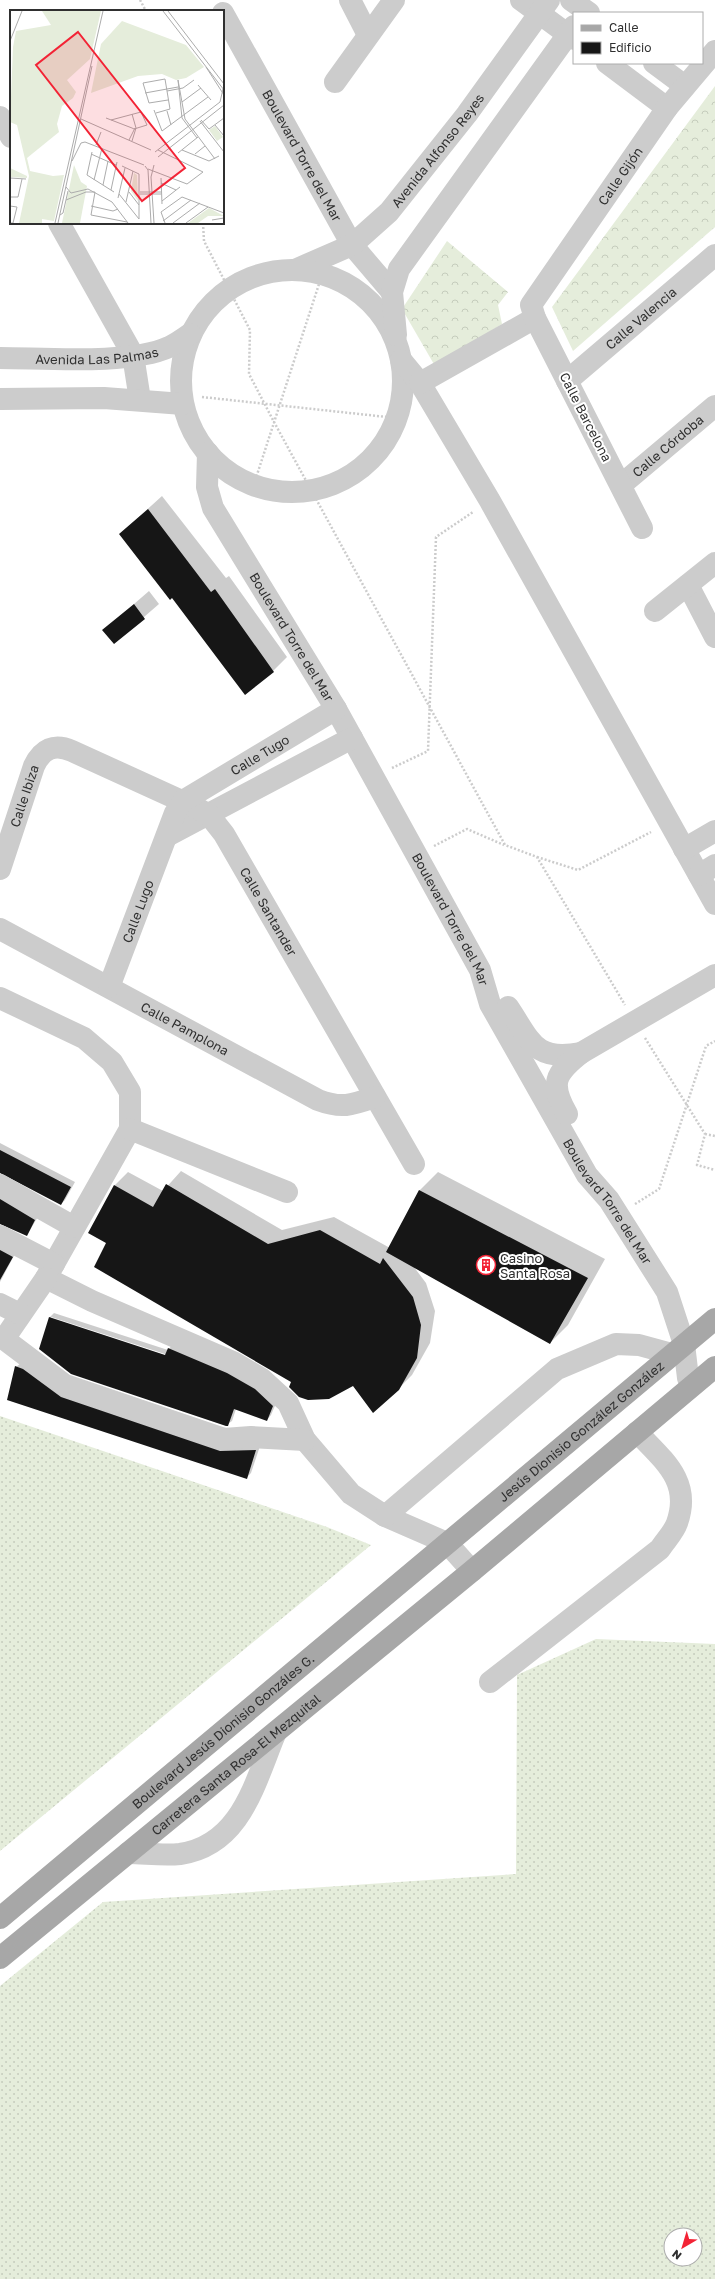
<svg xmlns="http://www.w3.org/2000/svg" width="715" height="2279" font-family="'Golos Text',sans-serif">
  <style>
    .grass { fill: url(#grass-dots); fill-rule: evenodd }
    .forest { fill: url(#forest-crowns) }
    .shadow { fill: #0003; fill-rule: evenodd }
    .building { fill: #161616 }
    .lines { fill: none; stroke-linecap: round; stroke-linejoin: round }
    .path { stroke: #ccc; stroke-width: 2.5; stroke-dasharray: 2 2; stroke-linecap: butt }
    .minor { stroke: #ccc; stroke-width: 22 }
    .major { stroke: #a7a7a7; stroke-width: 22 }
    .labels { text-anchor: middle; stroke-width: 4; stroke-linejoin: round; paint-order: stroke }
    .street-label { font-size: 13px; fill: #2f2f2f; stroke: #fff }
    .poi-label { font-size: 13px; fill: #2f2f2f; stroke: #fff; text-anchor: start }
    .inset-road { fill: none; stroke: #acacac; stroke-width: 1 }
    .view { fill: #f32335; fill-opacity: 0.15; stroke: #f32335; stroke-width: 2 }
    .inset-edge { fill: none; stroke: #2f2f2f; stroke-width: 2 }
  </style>
  <defs>
    <pattern id="grass-dots" width="8" height="8" patternUnits="userSpaceOnUse"><rect width="8" height="8" fill="#e5eddb"/><path d="M2 2h.1M6 6h.1" fill="none" stroke="#c5ccbc" stroke-width="1.8" stroke-linecap="round"/></pattern>
    <pattern id="forest-crowns" width="20" height="18" patternUnits="userSpaceOnUse"><rect width="20" height="18" fill="#e5eddb"/><path d="M2 6a3 3 0 1 1 6 0M12 15a3 3 0 1 1 6 0" fill="none" stroke="#c5ccbc"/></pattern>
  </defs>
  <rect width="100%" height="100%" fill="#fff"/>
  <path class="grass" d="M0,1416L327,1527L371,1545L0,1851Z
    M596,1639L715,1644V2279H0V1986L103,1902L516,1874L517,1675ZM671,2235H695V2259H671Z"/>
  <path class="forest" d="M715,86V227L573,351L552,307Z
    M447,241L508,292L498,305L502,324L435,366L402,309Z"/>
  <path class="shadow" d="M162,496L226,578L229,576L287,657L273,671L173,597L120,534Z
    M149,591L159,604L114,643L104,630Z
    M0,1143L75,1182L65,1200L61,1204L0,1172Z
    M181,1171L282,1230L334,1217L390,1248L420,1190L438,1172L605,1259L568,1325L550,1343L414,1267L426,1283L435,1311L430,1343L412,1375L398,1389L353,1384L293,1382L108,1242L114,1186L128,1172L163,1191Z
    M0,1193L39,1215L27,1235L0,1223Z
    M0,1242L16,1252L0,1282Z
    M54,1313L168,1350L173,1344L232,1369L259,1385L277,1401L271,1415L267,1420L236,1409L232,1421L226,1425L71,1373L40,1349L50,1317ZM51,1317L171,1356L170,1358L51,1319Z
    M21,1363L260,1446L251,1473L246,1478L8,1399L16,1367Z"/>
  <path class="building" d="M148,509L211,592L215,589L274,672L245,695L172,598L170,600L119,534Z
    M134,604L145,619L114,644L102,630Z
    M0,1150L71,1187L61,1205L0,1173Z
    M166,1184L268,1244L320,1230L380,1264L383,1258L413,1297L421,1325L417,1358L399,1390L373,1413L353,1386L329,1399L308,1400L299,1397L289,1387L291,1382L94,1267L106,1243L88,1233L114,1185L153,1207Z
    M419,1190L588,1278L550,1344L386,1252Z
    M0,1199L35,1220L27,1236L0,1224Z
    M0,1250L13,1257L0,1280Z
    M49,1317L165,1355L168,1348L227,1373L255,1389L273,1406L267,1421L234,1409L228,1426H226L71,1374L39,1349Z
    M15,1366L23,1369L61,1397L220,1451L256,1450L247,1479L7,1400Z"/>
  <g class="lines">
    <path class="path" d="M140,0L146,11
      M203,223L204,241L250,330L249,374L274,422L505,845L537,857L625,1005
      M202,397L396,418
      M254,484L320,281
      M392,768L428,751L436,537L473,512
      M434,846L467,829L504,845
      M537,857L578,870L651,832
      M645,1038L705,1134L697,1165L715,1170
      M705,1134L715,1136
      M635,1204L659,1189L706,1046L715,1041"/>
    <g class="minor">
      <path d="M350,0L368,35"/>
      <path d="M521,0L574,39"/>
      <path d="M571,0L589,13"/>
      <path id="s1" d="M223,13L352,245L392,292"/>
      <path d="M607,63L667,108"/>
      <path d="M654,63L685,86"/>
      <path d="M335,82L394,0"/>
      <path d="M0,117L11,137"/>
      <path d="M59,223L133,355L140,400"/>
      <path id="s2" d="M297,269L352,245L389,212L467,114L549,0"/>
      <circle cx="292" cy="381" r="111"/>
      <path d="M396,335L392,292L399,269L574,26"/>
      <path id="s3" d="M0,358C44,358 130,365 169,347C176,344 183,339 190,334"/>
      <path d="M401,360L420,383L490,501L715,904"/>
      <path id="s4" d="M567,381L715,255"/>
      <path d="M420,383L535,318"/>
      <path d="M0,399L104,398L183,404"/>
      <path id="s5" d="M208,453L207,487L213,508L336,709L480,970L490,1004L587,1175L609,1200L667,1292L684,1344L688,1378L691,1386"/>
      <path id="s6" d="M621,485L715,406"/>
      <path id="s7" d="M642,528L535,318L531,305L667,108L715,51"/>
      <path d="M688,585L715,637"/>
      <path d="M655,611L715,563"/>
      <path d="M167,836L352,738"/>
      <path d="M684,849L715,831"/>
      <path id="s8" d="M0,869L34,766C42,749 54,743 72,751L197,808L209,815L224,834L414,1164"/>
      <path d="M699,875L715,865"/>
      <path id="s9" d="M0,929L318,1100C342,1109 352,1105 375,1097"/>
      <path id="s10" d="M109,987L175,813L183,801L336,709"/>
      <path d="M0,998L84,1038L112,1062L130,1092V1129L46,1278L92,1301L233,1362L262,1379L288,1403L305,1440L351,1494L385,1516L447,1543L472,1571"/>
      <path d="M508,1007C531,1041 534,1062 581,1053"/>
      <path d="M567,1114C550,1084 554,1074 581,1053L715,975"/>
      <path d="M130,1129L287,1192"/>
      <path d="M0,1185L74,1227"/>
      <path d="M0,1236L54,1264"/>
      <path d="M46,1278L4,1339L65,1385L224,1439L251,1437L305,1440"/>
      <path d="M0,1304L20,1314"/>
      <path d="M385,1516L557,1369L616,1344L639,1345L672,1354"/>
      <path d="M490,1682L660,1549C665,1541 674,1532 677,1523C692,1481 663,1460 637,1432"/>
      <path d="M128,1853C144,1853 163,1856 180,1854C242,1845 255,1781 276,1732"/>
    </g>
    <g class="major">
      <path id="s11" d="M0,1918L715,1319"/>
      <path id="s12" d="M0,1958L472,1571L715,1367"/>
    </g>
  </g>
  <defs>
    <g id="building-ring" transform="scale(1)"><circle r="9.5" fill="#fff" stroke="#f32335" stroke-width="1.5"/><path d="M-4-6H4V6H1V3H-1V6H-4ZM-2.5-4.3h1.7v1.8h-1.7ZM.8-4.3h1.7v1.8H.8ZM-2.5-1h1.7V.8h-1.7ZM.8-1h1.7V.8H.8Z" fill="#f32335"/></g>
  </defs>
  <g fill-rule="evenodd">
    <use href="#building-ring" x="486" y="1265"/>
  </g>
  <g class="labels">
    <g class="street-label">
      <text dy="5" stroke="none"><textPath href="#s2" startOffset="188">Avenida Alfonso Reyes</textPath></text>
      <text dy="5" stroke="none"><textPath href="#s1" startOffset="163">Boulevard Torre del Mar</textPath></text>
      <text dy="5" stroke="none"><textPath href="#s7" startOffset="406">Calle Gijón</textPath></text>
      <text dy="5" stroke="none"><textPath href="#s4" startOffset="97">Calle Valencia</textPath></text>
      <text dy="5" stroke="none"><textPath href="#s3" startOffset="97">Avenida Las Palmas</textPath></text>
      <text transform="translate(586 417) rotate(63)" y="5">Calle Barcelona</text>
      <text dy="5" stroke="none"><textPath href="#s6" startOffset="61">Calle Córdoba</textPath></text>
      <text dy="5" stroke="none"><textPath href="#s5" startOffset="207">Boulevard Torre del Mar</textPath></text>
      <text dy="5" stroke="none"><textPath href="#s10" startOffset="290">Calle Tugo</textPath></text>
      <text dy="5" stroke="none"><textPath href="#s8" startOffset="77">Calle Ibiza</textPath></text>
      <text dy="5" stroke="none"><textPath href="#s8" startOffset="420">Calle Santander</textPath></text>
      <text dy="5" stroke="none"><textPath href="#s10" startOffset="81">Calle Lugo</textPath></text>
      <text dy="5" stroke="none"><textPath href="#s5" startOffset="531">Boulevard Torre del Mar</textPath></text>
      <text dy="5" stroke="none"><textPath href="#s9" startOffset="210">Calle Pamplona</textPath></text>
      <text dy="5" stroke="none"><textPath href="#s5" startOffset="855">Boulevard Torre del Mar</textPath></text>
      <text dy="5" stroke="none"><textPath href="#s11" startOffset="758">Jesús Dionisio González González</textPath></text>
      <text dy="5" stroke="none"><textPath href="#s11" startOffset="291">Boulevard Jesús Dionisio Gonzáles G.</textPath></text>
      <text dy="5" stroke="none"><textPath href="#s12" startOffset="305">Carretera Santa Rosa-El Mezquital</textPath></text>
    </g>
    <g class="poi-label">
      <text x="500" y="1263">Casino<tspan x="500" dy="15">Santa Rosa</tspan></text>
    </g>
  </g>
  <g transform="translate(10 10)">
    <rect width="214" height="214" fill="#fff"/>
    <path d="M32,1H91L80,49L57,70L66,82L63,88L52,96L47,114L49,122L17,148L20,161L43,166L54,165L44,211L32,209V213H9L19,166L7,115L0,112L3,37L6,21L41,15ZM112,11L176,35L194,57L176,68L166,70L152,64L128,66L81,83L91,34ZM64,155L71,172L77,176L70,213H52Z" fill="#e5eddb"/>
    <path d="M205,116L213,127L207,131L199,120ZM0,158L17,166V168L0,167ZM124,163L127,165L128,191L121,181ZM199,198L214,206H198L188,213H178Z" fill="#e5eddb"/>
    <path class="inset-road" d="M153,1L214,80M158,1L214,74M0,31L12,1M196,57L214,85M188,75L201,90M157,81L173,78L184,70M135,83L168,77M172,92L191,78M144,100L152,121L198,87M157,101L161,115M146,103L160,99L155,69L133,73L139,93L158,90M96,108L122,118L124,119L137,115L131,102L101,110M71,109L141,140M191,110L199,119L214,108M190,111L214,142M205,115L214,126M187,128L172,108L168,70L175,109L205,149M119,130L125,118M122,131L126,118L122,104M86,135L91,122M172,140L199,151L209,146M82,142L77,165L104,182M145,142L210,92L213,79M168,143L188,127M81,144L106,155M185,144L195,136M148,147L214,95M62,151L71,133L75,132L134,155M112,156L129,164V209M135,156L138,160L141,213M138,159L177,174L193,162L148,140M0,168L16,169M151,168L152,194M84,170L92,138M151,173L166,180M93,175L98,151M56,177L61,183L78,179L102,192L118,213M101,180L107,152M85,182L81,205L117,212M119,182L129,195M130,182H151M109,184L129,209M130,184H151M0,187H8L12,169M108,188L115,158M56,190L76,182H85M152,191L170,177M116,192L123,161M0,196L7,197L3,213H0M81,196L103,201L108,199M50,205L53,203L58,181M202,210L214,208M153,211L181,190M45,213L93,1M48,213L82,56M144,213L141,167L144,155M155,213L151,202L172,187L214,203M163,213L190,193M176,213L198,197"/>
    <path class="view" d="M68,22L175,158L132,191L26,55Z"/>
    <rect width="214" height="214" class="inset-edge"/>
  </g>
  <rect x="573" y="12" width="130" height="52" fill="#ffffff" stroke="#acacac"/>
  <rect x="581" y="25" width="20" height="6" fill="#a7a7a7" stroke="#acacac"/>
  <text x="609" y="32" font-size="12" fill="#2f2f2f">Calle</text>
  <rect x="581" y="42" width="20" height="12" fill="#161616" stroke="#acacac"/>
  <text x="609" y="52" font-size="12" fill="#2f2f2f">Edificio</text>
  <g transform="translate(683 2247) rotate(218)"><circle r="19" fill="#ffffff" stroke="#acacac"/>
  <path d="M0-3L7 15L0 10L-7 15Z" fill="#f32335"/>
  <text y="-6" font-size="11" font-weight="bold" text-anchor="middle" fill="#2f2f2f">N</text>
  </g>
</svg>
